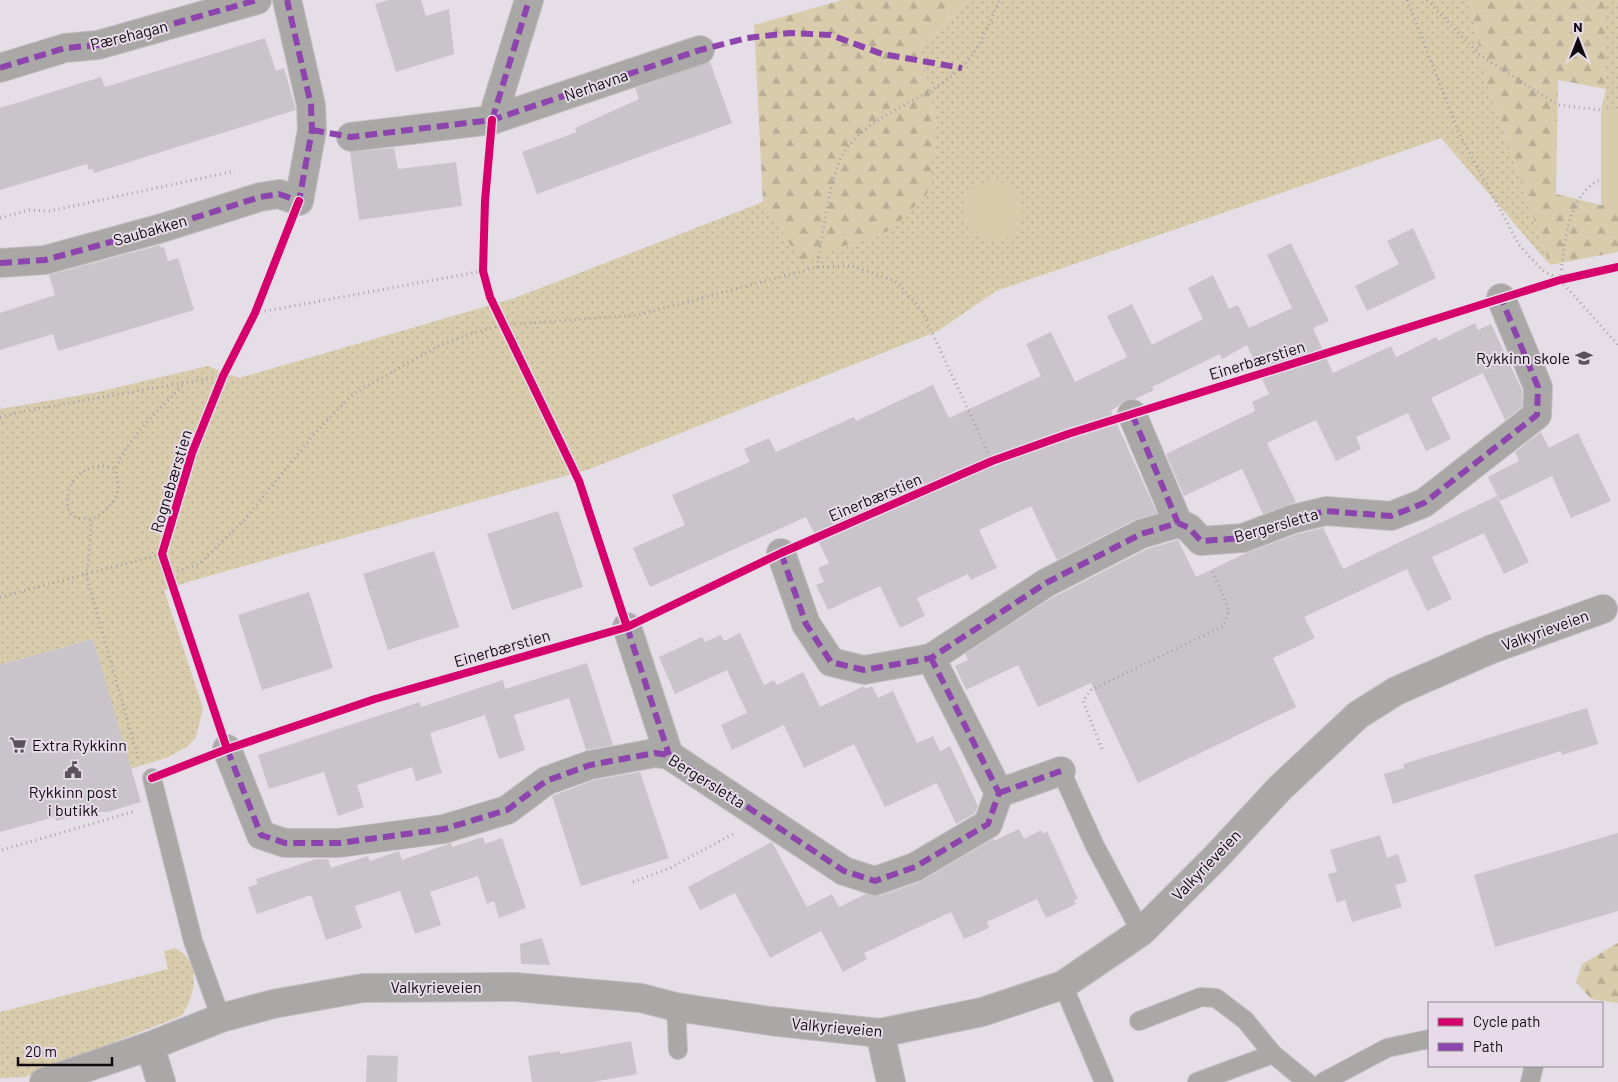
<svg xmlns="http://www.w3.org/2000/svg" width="1618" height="1082" font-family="Barlow,sans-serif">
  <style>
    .grass { fill: url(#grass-dots) }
    .forest { fill: url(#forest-firs) }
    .park { fill: #d9ccad }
    .building { fill: #c9c4c9 }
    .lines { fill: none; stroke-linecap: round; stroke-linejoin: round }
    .service-casing { stroke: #c2bdc3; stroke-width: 20 }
    .minor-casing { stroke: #c2bdc3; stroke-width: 30 }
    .path { stroke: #a5a2a5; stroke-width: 3; stroke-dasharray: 1 4; stroke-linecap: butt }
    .service { stroke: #aaa8a7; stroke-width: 18 }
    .minor { stroke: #aaa8a7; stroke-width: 28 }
    .quiet { stroke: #8e44ad; stroke-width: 6; stroke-dasharray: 12 6; stroke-linecap: butt }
    .cycleway-casing { stroke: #e8dbe9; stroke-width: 11 }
    .cycleway { stroke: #d6006c; stroke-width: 8 }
    .labels { text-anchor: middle; stroke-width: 4; stroke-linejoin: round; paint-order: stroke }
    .street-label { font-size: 16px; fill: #0f0a0f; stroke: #e8dbe9 }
    .poi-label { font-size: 16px; fill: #0f0a0f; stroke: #e8dbe9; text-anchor: end }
  </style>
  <defs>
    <pattern id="grass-dots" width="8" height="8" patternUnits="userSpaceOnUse" patternTransform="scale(1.25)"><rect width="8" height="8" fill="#d9ccad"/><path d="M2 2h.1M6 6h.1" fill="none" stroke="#b9ae94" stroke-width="1.8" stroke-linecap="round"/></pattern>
    <pattern id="forest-firs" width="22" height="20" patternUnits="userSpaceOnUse" patternTransform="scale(1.25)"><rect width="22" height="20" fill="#d9ccad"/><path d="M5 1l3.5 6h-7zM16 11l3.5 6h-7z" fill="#b9ae94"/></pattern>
  </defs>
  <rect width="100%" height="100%" fill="#e5dee6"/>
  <path class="grass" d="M969,0H1469L1487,84L1550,265L1441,138L996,291L938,331L590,469L191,581L164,590L203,708L196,737L187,747L166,758L130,769L93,639L0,665V409L93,393L208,366L239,378L512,299L763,202L802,261L937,128L920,47Z
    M1606,0H1618V110H1601L1606,89Z
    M175,948C202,961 196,996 181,1016L25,1077L0,1078V1012L168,969L164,951Z"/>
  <path class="forest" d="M842,0H969L920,47L937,128L927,194L891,230L801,261L763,202L754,25Z
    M1469,0H1606V89L1558,80L1556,194L1601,205H1618V252L1550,265L1487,84Z
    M1618,943V1003L1591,999L1576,982L1582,964Z"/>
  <path class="park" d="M1601,110H1618V205H1601Z
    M963 211a30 30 0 1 1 60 0a30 30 0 1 1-60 0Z"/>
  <path class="building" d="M389,0H421L426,16L449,9L454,54L396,72L375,4Z
    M265,38L276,71L284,68L296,110L94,173L93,169L89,170L87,164L0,190V108L101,77L105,87Z
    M710,62L732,123L537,194L522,152L577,132L575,128L639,99L635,88Z
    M394,148L398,169L456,162L462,206L359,220L350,152Z
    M1413,228L1436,278L1367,311L1355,286L1399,264L1387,241Z
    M1291,243L1329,321L1313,328L1333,373L1391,346L1396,357L1436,337L1438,341L1475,323L1478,330L1491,324L1522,390V407L1505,420L1483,373L1431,398L1451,439L1426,451L1408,413L1356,437L1361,449L1336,461L1316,420L1267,443L1296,502L1263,514L1242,469L1184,496L1166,454L1255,411L1252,402L1269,394L1247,345L1222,359L1220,354L1152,387L1154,390L1135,399L1126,400L1111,411L1157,513L1134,520L1057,560L1031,506L979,530L997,568L971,580L968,574L917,598L925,616L900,628L880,586L828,610L816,585L824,582L818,568L829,563L806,517L650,587L633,548L685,525L672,495L750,462L744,449L769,438L776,452L854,417L856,421L933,385L949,418L1041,376L1026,344L1051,332L1075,382L1127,357L1107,316L1132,304L1152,345L1203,319L1188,288L1213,275L1229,309L1238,305L1249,328L1292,308L1267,255Z
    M160,245L161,248L164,247L168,261L178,258L194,310L58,351L53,334L0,350V313L55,295L49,275Z
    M1541,432L1549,448L1578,433L1611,501L1571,518L1552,476L1500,501L1488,477L1519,461L1515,452Z
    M1497,496L1529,562L1504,574L1484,533L1432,557L1452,599L1427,611L1407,569L1304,617L1315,638L1273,658L1296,707L1138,783L1091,683L1038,707L1018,665L966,690L955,666L968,660L965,654L1050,599L1147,549L1178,540L1196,577L1244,554L1298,534L1323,528L1343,569Z
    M558,511L583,587L512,610L487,534Z
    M434,551L459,627L388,650L363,574Z
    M309,592L333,668L262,690L238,615Z
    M740,633L764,685L774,680L777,685L803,672L820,707L864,686L865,689L872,686L878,698L893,691L917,743L933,736L940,751L950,746L978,806L975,813L956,824L937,783L885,807L854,744L804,768L784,725L732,750L721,725L747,713L727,670L675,694L659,657L702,637L705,642L721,635L724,641Z
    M93,639L141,802L107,812H89L56,821L55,817L0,832V665Z
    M587,663L613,745L586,750L569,698L514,715L525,750L499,759L485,715L430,733L442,773L416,781L412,767L357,785L364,807L338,816L324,772L269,789L258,755L420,702L421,707L503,680L505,689Z
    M1587,708L1598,744L1562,755L1561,751L1393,804L1384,774L1404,768L1403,764Z
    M640,772L669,858L581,886L552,796L594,780Z
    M1019,829L1024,839L1041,830L1043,834L1047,831L1078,899L1074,900L1076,904L1046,918L1037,899L987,922L989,928L964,939L951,912L864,953L867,959L843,972L821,931L770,958L735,893L700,910L688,887L772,842L807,907L832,894L839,907L866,894L880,896L920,882L993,839L994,841Z
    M1618,833V911L1495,947L1474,875Z
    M1380,835L1387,858L1398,854L1407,882L1395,885L1402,907L1352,922L1345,900L1337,903L1328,874L1337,872L1330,850Z
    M483,837L485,844L502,838L526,908L499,918L494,901L487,904L478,876L430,892L441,925L415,934L400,891L355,906L362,928L326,940L311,895L257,914L248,887L258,884L256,879L316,859H328L331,868L368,856L370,861L399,851L402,860L451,843L452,847Z
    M542,938L550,965L521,964L520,944Z
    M631,1041L637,1074L593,1082H532L528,1056L560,1051V1054Z
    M367,1055L398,1056L397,1082H366Z"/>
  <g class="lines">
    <g class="service-casing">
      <path id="service" d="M1061,771L1095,846L1141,932
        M152,778L193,941L221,1018
        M1063,985L1104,1082
        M676,1007L678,1050
        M1139,1021L1201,997L1216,998L1245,1020L1273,1054L1307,1082
        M1197,1082L1273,1054
        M1323,1082L1387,1048L1429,1039
        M1530,1082L1534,1066"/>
    </g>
    <g class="minor-casing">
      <path id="minor" d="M0,68L65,48L98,45L257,0
        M492,120L529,0
        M351,137L492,120L700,50
        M0,263L45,260L162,228L260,197L279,194L299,201L312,130L311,105L287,0
        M1132,414L1178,523
        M781,553L806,624L831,662L864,670L931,658L1046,583L1141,534L1178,523L1189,528L1201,541L1243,538L1293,519L1326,511L1391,516L1424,503L1537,415L1538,387L1501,298
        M627,627L669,755
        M227,749L261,835L285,843H339L444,829L507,810L546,781L590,765L655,753L669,755L844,871L875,881L915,867L988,824L999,793L931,658
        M999,793L1061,771
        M880,1033L891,1082
        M150,1046L161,1082
        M44,1082L150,1046L221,1018L273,1004L363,988L515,987L641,998L676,1007L770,1021L880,1033L982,1012L1063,985L1141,932L1217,856L1280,788L1358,715L1396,691L1492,649L1603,609"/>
    </g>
    <path class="path" d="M1407,0L1459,133L1519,245L1542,270L1560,280L1618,345
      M1427,0L1481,56L1558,105L1601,110
      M0,218L29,210L50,211L235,171
      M817,267C823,236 829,173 846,149C875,111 926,101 960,69C979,52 989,22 1000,0
      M1560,280C1565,245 1566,196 1601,179
      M255,313L483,271
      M0,417L24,411L223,376
      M90,519L77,518L70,514C61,493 76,467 100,466C105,466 111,468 116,469
      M168,574L199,564L244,520L316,432L353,394L440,345L470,334L503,325L638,315L817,267L853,266L897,282L922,311L992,461
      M0,597L162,554
      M1102,749L1083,701L1091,690L1223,626L1229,611L1212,569
      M138,758L86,574L89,560L91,519C102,515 117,502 118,489C119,482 114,473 117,466C130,434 162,408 185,383
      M2,850L136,811
      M633,882L670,868L733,834"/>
    <use href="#service" class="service"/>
    <use href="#minor" class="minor"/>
    <path class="quiet" d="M0,68L65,48L98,45L257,0
      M492,120L529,0
      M312,130L351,137L492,120L700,50L747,38L790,33L831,35L882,54L962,68
      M0,263L45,260L162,228L260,197L279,194L299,201L312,130L311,105L287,0
      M1132,414L1178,523
      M781,553L806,624L831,662L864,670L931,658L1046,583L1141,534L1178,523L1189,528L1201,541L1243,538L1293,519L1326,511L1391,516L1424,503L1537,415L1538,387L1501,298
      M627,627L669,755
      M227,749L261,835L285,843H339L444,829L507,810L546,781L590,765L655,753L669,755L844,871L875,881L915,867L988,824L999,793L931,658
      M999,793L1061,771"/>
    <g class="cycleway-casing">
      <path id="cycleway" d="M492,120L485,201L483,271L490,297L579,481L627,627
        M227,749L162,554L192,453L223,376L255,313L299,201
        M152,778L227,749L375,699L627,627L781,553L992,461L1068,434L1560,280L1618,267"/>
    </g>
    <use href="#cycleway" class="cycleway"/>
  </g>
  <defs>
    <g id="school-bare" transform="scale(1.35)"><path d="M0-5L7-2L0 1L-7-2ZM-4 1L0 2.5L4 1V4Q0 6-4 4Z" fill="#5a545a" stroke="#e8dbe9" stroke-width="2.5" paint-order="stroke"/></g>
    <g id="supermarket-bare" transform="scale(1.35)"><path d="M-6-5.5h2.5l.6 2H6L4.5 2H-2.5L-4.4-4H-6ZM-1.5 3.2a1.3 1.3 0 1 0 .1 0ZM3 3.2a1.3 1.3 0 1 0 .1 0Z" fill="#5a545a" stroke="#e8dbe9" stroke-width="2.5" paint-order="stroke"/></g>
    <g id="civic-bare" transform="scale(1.35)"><path d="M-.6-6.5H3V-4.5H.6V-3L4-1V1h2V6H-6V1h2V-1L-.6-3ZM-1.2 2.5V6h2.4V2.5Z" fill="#5a545a" stroke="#e8dbe9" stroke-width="2.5" paint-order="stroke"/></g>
  </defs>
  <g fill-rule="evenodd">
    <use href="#school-bare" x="1584" y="358"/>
    <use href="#supermarket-bare" x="18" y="745"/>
    <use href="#civic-bare" x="73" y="770"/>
  </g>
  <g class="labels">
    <g class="street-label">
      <text transform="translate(129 35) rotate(-14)" y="6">Pærehagan</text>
      <text transform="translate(596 85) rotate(-19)" y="6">Nerhavna</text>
      <text transform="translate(150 230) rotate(-16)" y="6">Saubakken</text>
      <text transform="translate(1257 360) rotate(-17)" y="6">Einerbærstien</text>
      <text transform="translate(171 481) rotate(-73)" y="6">Rognebærstien</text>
      <text transform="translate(875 497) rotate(-23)" y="6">Einerbærstien</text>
      <text transform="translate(1276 525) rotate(-16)" y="6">Bergersletta</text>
      <text transform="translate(1545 630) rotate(-20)" y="6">Valkyrieveien</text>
      <text transform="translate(502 648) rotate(-16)" y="6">Einerbærstien</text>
      <text transform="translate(707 781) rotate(32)" y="6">Bergersletta</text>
      <text transform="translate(1206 865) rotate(-46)" y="6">Valkyrieveien</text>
      <text x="436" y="993">Valkyrieveien</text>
      <text transform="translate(837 1027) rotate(5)" y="6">Valkyrieveien</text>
    </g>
    <g class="poi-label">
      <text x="1570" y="364">Rykkinn skole</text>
      <text x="32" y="751" text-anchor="start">Extra Rykkinn</text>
      <text x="73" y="798" text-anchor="middle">Rykkinn post<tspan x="73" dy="18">i butikk</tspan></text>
    </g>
  </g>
  <rect x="1428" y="1002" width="175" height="65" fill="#e8dbe9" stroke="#918792"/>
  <rect x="1438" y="1018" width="25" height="8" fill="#d6006c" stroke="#918792"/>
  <text x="1473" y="1027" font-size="15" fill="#0f0a0f">Cycle path</text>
  <rect x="1438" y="1043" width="25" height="8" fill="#8e44ad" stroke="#918792"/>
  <text x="1473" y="1052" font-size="15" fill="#0f0a0f">Path</text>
  <g transform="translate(1578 40)" stroke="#e8dbe9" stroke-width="4" paint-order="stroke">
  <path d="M0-4L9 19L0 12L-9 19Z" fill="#0f0a0f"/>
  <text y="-8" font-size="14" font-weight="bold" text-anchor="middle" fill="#0f0a0f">N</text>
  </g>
  <path d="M18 1057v8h94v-8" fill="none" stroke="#0f0a0f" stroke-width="2.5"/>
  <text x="25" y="1057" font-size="15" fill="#0f0a0f" stroke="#e8dbe9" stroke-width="4" paint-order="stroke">20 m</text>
</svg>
